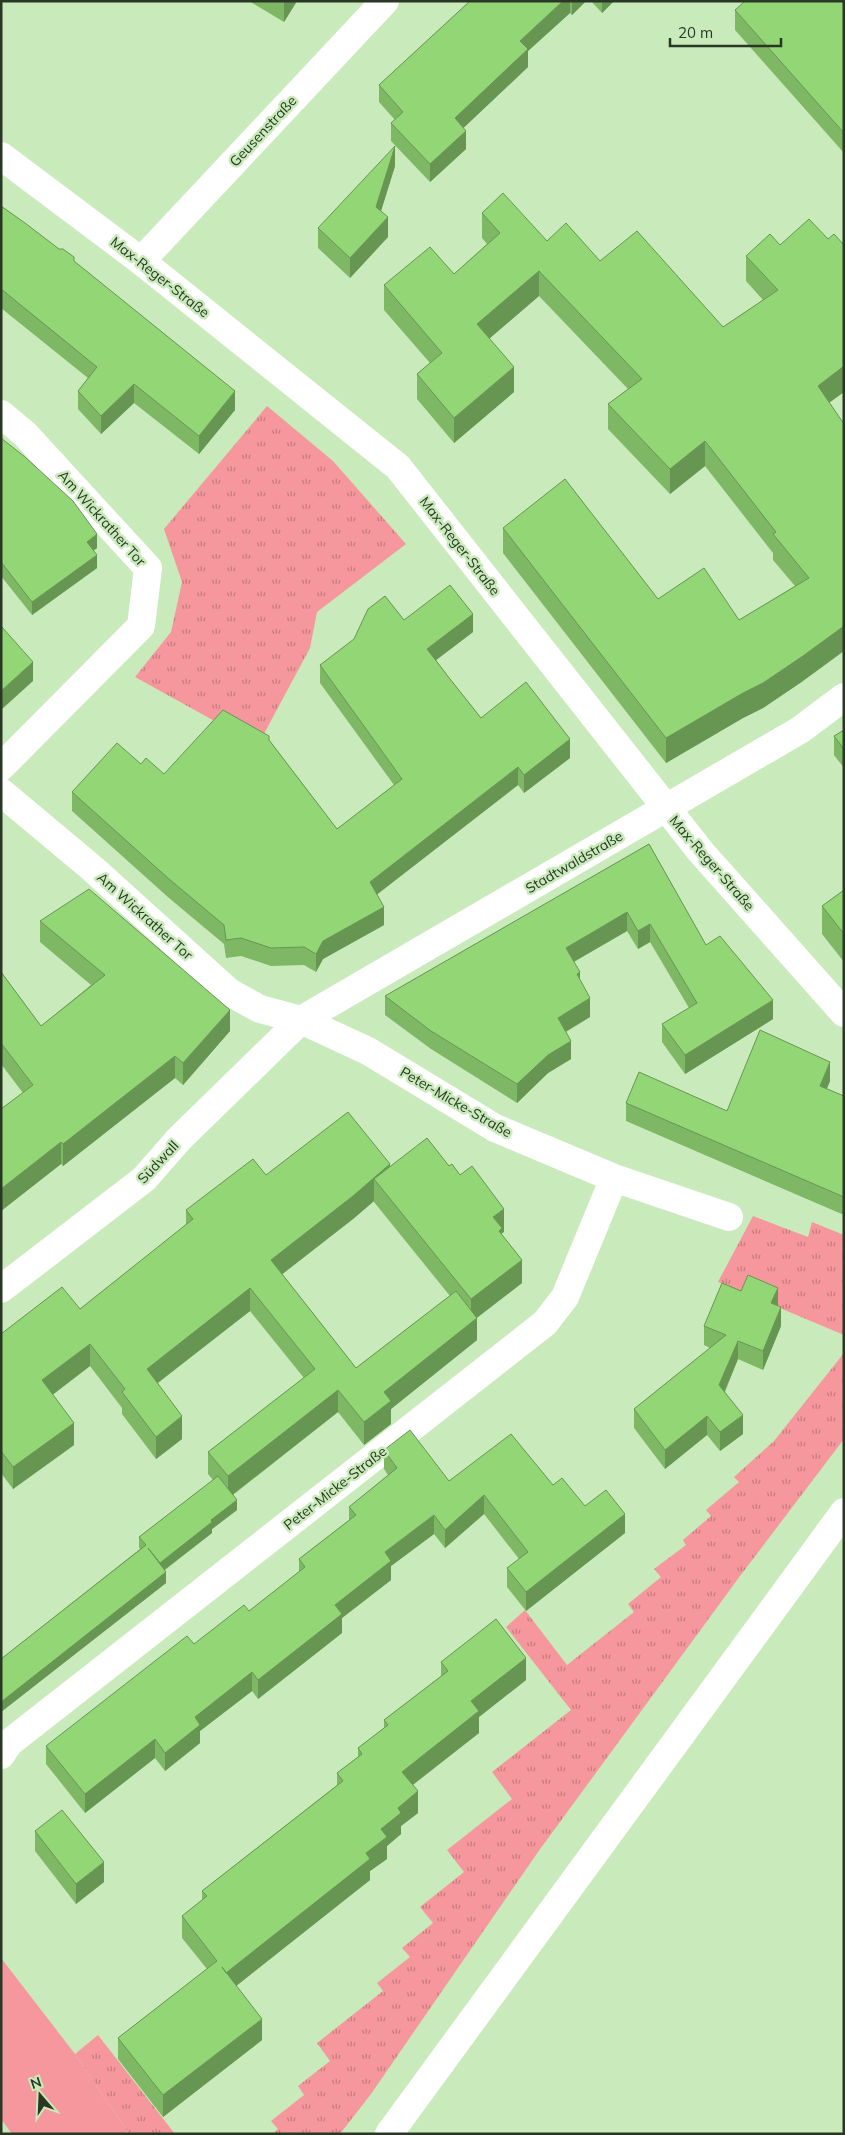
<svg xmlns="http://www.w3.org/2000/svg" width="845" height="2135" font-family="Mulish,sans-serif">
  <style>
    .green { fill: #f5979c }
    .park { fill: url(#park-tufts) }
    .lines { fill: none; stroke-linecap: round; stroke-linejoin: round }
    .street { stroke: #fff; stroke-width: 28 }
    .secondary { stroke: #fff; stroke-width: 28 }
    .wall { fill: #7eb865; fill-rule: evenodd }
    .shaded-wall { fill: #679653 }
    .building { fill: #93d676; stroke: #679653 }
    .labels { text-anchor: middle; stroke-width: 5; stroke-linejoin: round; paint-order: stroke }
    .street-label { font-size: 14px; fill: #293724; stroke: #c9ebbb }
  </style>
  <defs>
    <pattern id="park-tufts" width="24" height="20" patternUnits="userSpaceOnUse" patternTransform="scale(1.25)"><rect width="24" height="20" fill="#f5979c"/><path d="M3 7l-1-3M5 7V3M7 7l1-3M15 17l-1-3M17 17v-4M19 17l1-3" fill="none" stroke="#c67c7f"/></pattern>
  </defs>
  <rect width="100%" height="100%" fill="#c9ebbb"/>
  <path class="green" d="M1,1958L75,2054L129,2134H12L1,2119Z"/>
  <path class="park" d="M267,406L333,461L406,544L317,612L310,648L258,745L135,677L171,632L182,582L164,529Z
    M753,1216L808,1237L812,1222L844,1235V1335L718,1282Z
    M844,1353V1439L740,1576L538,1852L371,2094L340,2134H273L278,2129L271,2121L304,2095L298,2086L330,2061L317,2043L383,1991L377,1983L410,1957L402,1948L433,1923L420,1907L464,1872L447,1850L512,1799L492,1772L571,1710L506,1627L525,1610L567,1665L634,1612L628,1604L661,1577L654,1569L686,1545L683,1540L711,1516L706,1510L739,1482L734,1477L774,1441Z
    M98,2035L175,2134H129L75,2054Z"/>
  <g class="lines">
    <path class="street" d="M141,261L385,1
      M1,414L25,434L148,568L141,626L1,767
      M1,792L93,869L229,992L260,1009L301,1020L368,1051L495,1128L614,1178L729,1217
      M1,1755L9,1743L545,1323L565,1297L614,1178"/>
    <path class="secondary" d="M1,156L141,261L398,467L701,852L844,1013
      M1,1289L144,1179L179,1139L301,1020L800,730L844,697
      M389,2134C542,1928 691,1718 844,1512"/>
  </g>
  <path class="wall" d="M249,1H297L284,22Z
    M470,1H586L572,15L570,13L528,51V67L463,128L466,149L430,182L391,141V123L395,120L379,102V85Z
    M591,1H614L602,13Z
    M844,1V153L735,30V10Z
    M395,166L381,211L388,237L350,278L318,248V228Z
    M1,206L74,261L235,410L199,454L134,403L101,434L78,409V391L88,378L1,308Z
    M482,213L547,241L600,261L723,327L763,300L746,281V256L780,245L828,239L844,245V392L829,402L803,681L763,708L743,718L666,763L503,553V528L658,599L739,620L795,586L773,560V553L705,466L670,494L608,429V404L628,389L539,296L489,339L514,392L454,443L417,399V374L430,363L384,310V285L454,274L487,244L482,238Z
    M1,438L97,548L93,551L97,568L32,615L1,576Z
    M404,620L473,632L436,660L450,679L481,718L570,758L524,793L518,785L377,894L384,925L323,959L316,972L304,965L271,966L241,956L226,958L224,944L169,898L72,811V792L141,764L164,774L269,740L337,829L394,785L320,683V665Z
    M844,730V768L834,755V736Z
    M649,844L706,945L773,1019L685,1074L662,1042V1024L689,1008L650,942L638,949L627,931L574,962L590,1017L566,1032L571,1059L548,1073L517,1103L431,1049L385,1015V996Z
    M844,890V962L822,934V906Z
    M40,921L230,1031L183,1085L175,1078L63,1166L61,1164L1,1211V1109L23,1093L1,1064V972L41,1026L91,985L40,942Z
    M830,1081L827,1089L844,1096V1215L626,1121V1103L727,1111Z
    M390,1166H449L504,1232L502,1233V1234L522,1283L477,1318V1340L391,1409V1424L364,1445L338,1412L233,1495L237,1510L212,1529V1533L165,1570L166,1583L1,1712V1659L140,1549L139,1547V1537L213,1480L208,1474V1452L304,1378L250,1311L158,1383L182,1439L156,1459L122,1414V1408L90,1366L53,1394L74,1445L13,1489L1,1473V1334L80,1309L186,1225V1210L266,1175ZM374,1201V1202L450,1296L356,1368L282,1274L353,1219Z
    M778,1306L781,1326L763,1370L738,1359L725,1392L743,1434L720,1451L707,1435L665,1469L634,1428V1409L710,1348L704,1345V1326Z
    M384,1450L449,1481L553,1485L625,1533L526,1611L507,1587V1568L519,1559L484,1514L445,1548L434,1534L391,1566V1580L342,1618V1633L258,1699L252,1691L200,1731V1743L165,1771L155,1758L85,1813L46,1764V1746L194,1644L249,1611L299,1572V1559L349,1520V1507L388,1475L384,1469Z
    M441,1662L526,1680L479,1717V1733L413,1785L418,1813L401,1826V1834L387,1846V1859L370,1871V1880L236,1986L262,2040L163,2117L118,2059V2038L207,1969L182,1938V1916L202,1900V1891L337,1785V1773L358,1757V1748L384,1728V1720L441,1676Z
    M35,1831L104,1882L76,1904L35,1851Z"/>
  <path class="shaded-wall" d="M284,1H297L284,22Z
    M563,1H570V13L528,51V67L455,136V118L520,41Z
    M572,1H586L572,15Z
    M602,1H614L602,13Z
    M466,131V149L430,182V164Z
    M395,146V166L376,227V207Z
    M388,217V237L350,278V258Z
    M539,271V296L477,349V324Z
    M844,366V392L818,411V386Z
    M514,367V392L454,443V418Z
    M134,384V403L101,434V416Z
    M235,391V410L199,454V436Z
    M705,441V466L670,494V469Z
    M97,534V548L87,555V542Z
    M97,555V568L32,615V602Z
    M473,614V632L427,667V649Z
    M844,626V651L803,681L763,708L743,718L666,763V738Z
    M33,662V681L1,710V691Z
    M570,739V758L524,793V775Z
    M518,767V785L370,900V882Z
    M384,907V925L323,959L316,972V954L323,941Z
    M627,912V931L566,966V948Z
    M650,924V942L638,949V931Z
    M580,972V991L577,974Z
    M590,998V1017L558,1036V1018Z
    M773,1000V1019L685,1074V1055Z
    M230,1010V1031L183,1085V1063Z
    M571,1041V1059L548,1073L517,1103V1084L548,1055Z
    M175,1056V1078L63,1166V1144Z
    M830,1062V1081L820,1104V1086Z
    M61,1142V1164L1,1211V1189Z
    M390,1164V1187L374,1179V1201L353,1219L271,1283V1260Z
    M504,1209V1232L502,1233V1252L493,1217Z
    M522,1260V1283L471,1322V1299Z
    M250,1288V1311L147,1391V1369Z
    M778,1288V1306L771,1303Z
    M781,1307V1326L763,1370V1351Z
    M477,1318V1340L391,1409V1424L364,1445V1422L384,1392Z
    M738,1341V1359L719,1404V1385Z
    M90,1344V1366L42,1403V1380Z
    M338,1390V1412L228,1498V1476Z
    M743,1415V1434L720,1451V1432Z
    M182,1416V1439L156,1459V1437Z
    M707,1416V1435L665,1469V1450Z
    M74,1423V1445L13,1489V1467Z
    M484,1495V1514L445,1548V1530Z
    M237,1500V1510L212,1529V1533L160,1573V1563L211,1520Z
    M625,1514V1533L526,1611V1592Z
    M434,1515V1534L391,1566V1580L342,1618V1633L258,1699V1680L335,1605L385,1552Z
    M166,1572V1583L1,1712V1702Z
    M526,1658V1680L479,1717V1733L402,1793V1772L471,1701Z
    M252,1672V1691L200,1731V1743L165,1771V1753L195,1717Z
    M155,1739V1758L85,1813V1794Z
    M418,1791V1813L401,1826V1834L387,1846V1859L370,1871V1880L226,1994V1973L366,1853L381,1829L398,1808Z
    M104,1862V1882L76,1904V1884Z
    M262,2019V2040L163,2117V2095Z"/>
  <path class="building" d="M470,1H563L520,41L528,49L455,118L466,131L430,164L391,123L403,112L379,85Z
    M745,1H844V133L735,10Z
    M395,146L376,207L388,217L350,258L318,228Z
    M503,193L547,241L566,223L600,261L637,231L723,327L778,290L746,256L770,234L780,245L809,219L828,239L834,234L844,245V366L818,386L844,424V626L803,656L763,683L743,693L666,738L503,528L565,479L658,599L704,568L739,620L809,578L773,534L776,532L705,441L670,469L608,404L642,379L539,271L477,324L514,367L454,418L417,374L442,353L384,285L430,247L454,274L500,233L482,213Z
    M1,206L25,223L59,249H63L74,257V261L235,391L199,436L134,384L101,416L78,391L97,367L1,289Z
    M1,438L25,457L73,501L97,534L87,542L97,555L32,602L1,562Z
    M450,585L473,614L427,649L450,679L481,718L526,682L570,739L524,775L518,767L370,882L384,907L323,941L316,954L304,947L271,948L241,938L226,940L224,925L169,879L72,792L117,743L141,764L146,758L164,774L223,710L269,736V740L337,829L402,779L320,665L354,639L368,609L385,596L404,620Z
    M1,626L33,662L1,691Z
    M844,730V749L834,736Z
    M649,844L706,945L720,936L773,1000L685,1055L662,1024L697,1003L650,924L638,931L627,912L566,948L580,972L577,974L590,998L558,1018L571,1041L548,1055L517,1084L431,1031L385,996Z
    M89,889L230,1010L183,1063L175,1056L63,1144L61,1142L1,1189V1109L33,1085L1,1043V972L41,1026L105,975L40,921Z
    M844,890V934L822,906Z
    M760,1030L830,1062L820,1086L844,1096V1197L626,1103L639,1072L727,1111Z
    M348,1112L390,1164L353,1196L271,1260L356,1368L456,1291L477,1318L384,1392L391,1401L364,1422L338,1390L228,1476L208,1452L315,1369L250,1288L147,1369L182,1416L156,1437L122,1392L125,1389L90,1344L42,1380L74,1423L13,1467L1,1451V1334L62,1287L80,1309L193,1219L186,1210L253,1159L266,1175Z
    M427,1138L449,1166L452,1164L460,1175L472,1166L504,1209L493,1217L502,1228L499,1231L522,1260L471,1299L374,1179Z
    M748,1275L778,1288L771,1303L781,1307L763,1351L738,1341L719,1385L743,1415L720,1432L707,1416L665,1450L634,1409L726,1335L704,1326L722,1283L741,1291Z
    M410,1430L449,1481L511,1434L553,1485L562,1478L585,1506L606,1490L625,1514L526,1592L507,1568L528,1552L484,1495L445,1530L434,1515L385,1552L391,1561L335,1605L342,1614L258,1680L252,1672L195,1717L200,1725L165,1753L155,1739L85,1794L46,1746L187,1636L194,1644L244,1605L249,1611L305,1567L299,1559L356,1515L349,1507L397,1468L384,1450Z
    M218,1476L237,1500L211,1520L212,1522L160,1563L148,1548L166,1572L1,1702V1659L146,1545L139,1537Z
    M496,1619L526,1658L471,1701L479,1711L402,1772L418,1791L398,1808L401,1813L381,1829L387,1837L366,1853L370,1859L226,1973L222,1967L262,2019L163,2095L118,2038L217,1961L182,1916L207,1896L202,1891L343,1781L337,1773L362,1754L358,1748L388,1725L384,1720L448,1671L441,1662Z
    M62,1810L104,1862L76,1884L35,1831Z"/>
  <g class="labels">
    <g class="street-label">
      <text transform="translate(263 131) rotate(-47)" y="5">Geusenstraße</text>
      <text transform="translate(160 277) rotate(38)" y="5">Max-Reger-Straße</text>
      <text transform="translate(102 518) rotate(48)" y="5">Am Wickrather Tor</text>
      <text transform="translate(460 546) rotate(52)" y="5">Max-Reger-Straße</text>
      <text transform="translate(574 862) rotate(-30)" y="5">Stadtwaldstraße</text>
      <text transform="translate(712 863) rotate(49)" y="5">Max-Reger-Straße</text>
      <text transform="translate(145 916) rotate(42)" y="5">Am Wickrather Tor</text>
      <text transform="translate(456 1102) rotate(30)" y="5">Peter-Micke-Straße</text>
      <text transform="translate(158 1162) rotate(-47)" y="5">Südwall</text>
      <text transform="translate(335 1488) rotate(-38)" y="5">Peter-Micke-Straße</text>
    </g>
  </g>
  <rect width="845" height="2135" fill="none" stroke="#293724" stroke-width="5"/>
  <g transform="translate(40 2095) rotate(341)" stroke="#c9ebbb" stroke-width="4" paint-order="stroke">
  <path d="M0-4L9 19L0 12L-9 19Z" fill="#293724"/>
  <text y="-8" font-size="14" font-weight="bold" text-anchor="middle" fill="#293724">N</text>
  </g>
  <path d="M670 38v8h111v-8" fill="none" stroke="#293724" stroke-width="2.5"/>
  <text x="678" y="38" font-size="15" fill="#293724" stroke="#c9ebbb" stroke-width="4" paint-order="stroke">20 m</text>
</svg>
